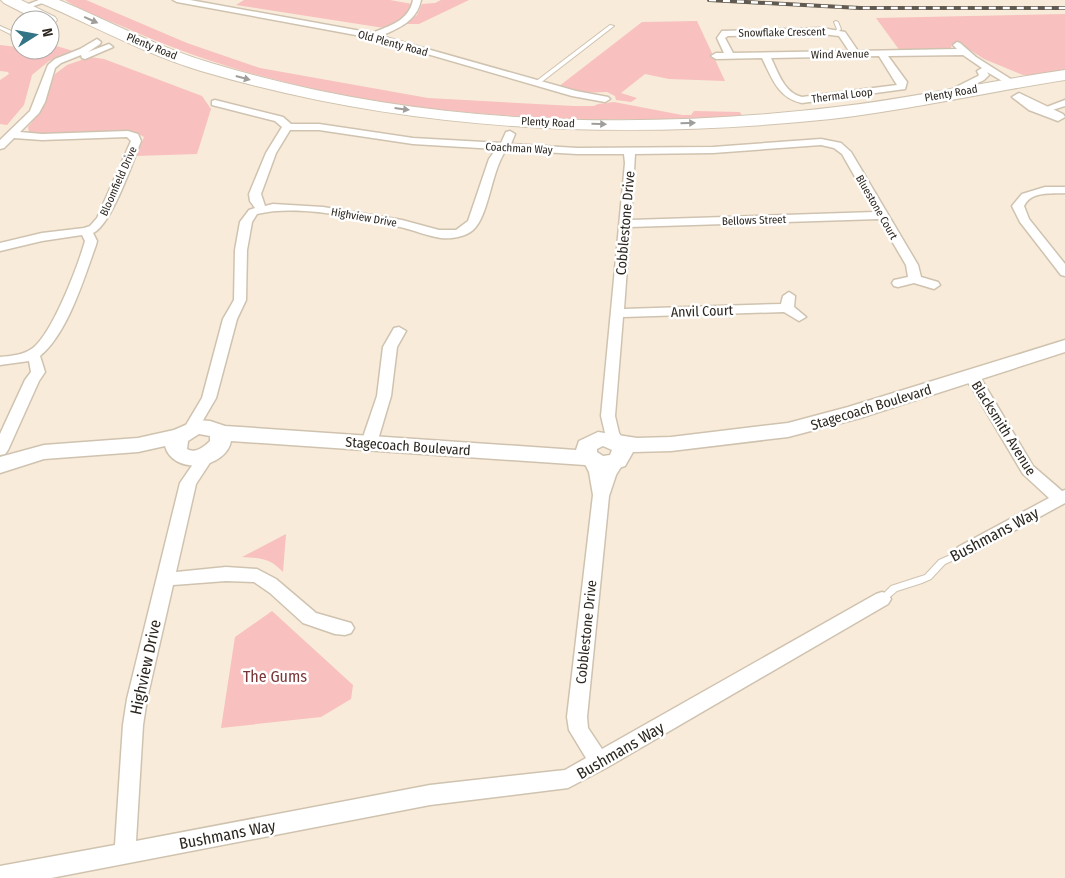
<svg xmlns="http://www.w3.org/2000/svg" width="1065" height="878" font-family="'Fira Sans Condensed',sans-serif">
  <style>
    .green { fill: #f8c0be }
    .lines { fill: none; stroke-linecap: round; stroke-linejoin: round }
    .lane-casing { stroke: #cfc3b0; stroke-width: 2 }
    .street-casing { stroke: #cfc3b0; stroke-width: 3 }
    .secondary-casing { stroke: #cfc3b0; stroke-width: 3 }
    .highway-casing { stroke: #cfc3b0; stroke-width: 2 }
    .lane { fill: #fff; fill-rule: evenodd }
    .street { fill: #fff; fill-rule: evenodd }
    .secondary { fill: #fff; fill-rule: evenodd }
    .highway { fill: #fff; fill-rule: evenodd }
    .rail-casing { stroke: #615a50; stroke-width: 4 }
    .rail { stroke: #fff; stroke-width: 2.5; stroke-dasharray: 7; stroke-linecap: butt }
    .oneway { fill: #a09e9b }
    .labels { text-anchor: middle; stroke-width: 5; stroke-linejoin: round; paint-order: stroke }
    .far-street-label { font-size: 11px; fill: #2c2720; stroke: #fff }
    .street-label { font-size: 14px; fill: #2c2720; stroke: #fff }
    .near-street-label { font-size: 16px; fill: #2c2720; stroke: #fff }
    .near-park-label { font-size: 16px; fill: #7b3637; stroke: #fff }
  </style>
  <rect width="100%" height="100%" fill="#f8ebd9"/>
  <path class="green" d="M65,0H86L187,43L260,68L428,98L574,106H594L598,104L614,102L682,115H691L694,111L740,112L742,116C538,127 322,114 133,31C111,21 85,13 65,0Z
    M244,0H390L412,4L407,15L384,28L236,5Z
    M441,0H469L419,24H405L417,15L422,4L435,3Z
    M1065,14V70L1035,75H1023L984,59L961,44H952L951,48L947,50L900,51L876,18Z
    M697,21L725,81L669,79L645,74L621,93L637,98L631,102L616,100L615,96L607,92L581,93L558,87L642,22Z
    M50,44L73,51L49,61L32,75L24,105L7,125L0,124V80L9,74L8,72L0,71V45L17,47L20,45V50H50Z
    M90,57L104,59L202,96L211,109L197,154L136,156L144,137L133,131L44,134L29,132L28,127L42,110L55,74L67,65Z
    M286,534L283,572C270,558 260,558 242,557Z
    M272,611L353,685L351,699L321,717L221,728L235,637Z"/>
  <g class="lines">
    <g class="lane-casing">
      <path id="lane" d="M836,21L838,22L841,29L837,33L835,32L837,29L834,22Z
        M610,25L614,26L539,84H535V82Z
        M0,26L18,34V35L14,36L0,29Z
        M964,549L967,550L968,552L967,554L945,564L931,579L922,583L897,591L885,601L882,602L879,601L878,599L891,586L925,575L939,560Z"/>
    </g>
    <g class="street-casing">
      <path id="street" d="M39,0H51L25,9L21,7Z
        M173,0H190L372,33C389,26 409,21 413,0H421C417,21 399,28 381,36L576,91L608,97L610,99L605,102L572,96L372,38L177,2Z
        M822,28L845,32L858,51L957,49L953,45L957,42L960,43L976,57L1017,83L1012,86L1009,85L987,72L989,75L984,80L951,96L946,93L948,91L978,76L979,75L977,71L982,68L963,55L888,56L907,82L905,89L802,103C778,98 772,78 762,58L716,59L711,56L716,53H724L717,38L722,31ZM822,34L839,36L849,51L733,53L725,38L728,36ZM879,56L897,85L802,97C784,93 778,72 771,58Z
        M97,39L101,42L100,44L88,52L109,44L113,47L85,59L82,58L81,55L61,63L55,68L45,102L39,113L20,132L42,134L128,131L138,134L141,141C133,161 111,226 93,233L97,241L96,245C84,278 68,333 40,356L45,372L39,381L8,450L5,454L0,455V434L25,380L31,372L29,361L0,365V357C11,356 24,355 33,348C53,332 78,266 85,241L82,235L42,241L0,251V243L42,233L84,228L90,226L97,218L131,141L127,137L42,140L14,138L4,148L0,149V140L30,111L48,65L55,59L80,49Z
        M215,100L283,117L291,124H319L413,138L501,143L506,132L510,131L515,134L511,144L577,148L713,147L821,139L841,143L851,152L918,265L921,277L938,282L940,285L934,289L914,283L898,287L894,286L892,283L894,280L908,277L906,265L879,219L630,227L624,309L781,304L783,296L789,292L795,296L794,307L806,317L799,321L784,312L623,317L615,416L619,433L625,442L622,446L617,447L612,446L605,433L601,416L625,163L624,154H577L506,150C491,171 489,216 473,230C465,237 451,239 441,238C427,236 414,230 400,227C358,218 299,204 257,214L252,222L247,250L246,300L237,319L216,398L195,434H185L183,430L202,398L223,319L234,300L235,250L240,222L249,210L255,208L250,201L249,194L266,153L282,127L275,121L212,105V101ZM290,130H319L413,144L496,149L489,159L468,221L456,230H439L402,220L323,207L273,204L265,206L261,194L276,153ZM821,145L834,148L842,154L875,212L631,220L635,154L713,153Z
        M1065,100V106L1049,111L1044,108Z
        M1045,187H1065V193C1051,194 1031,191 1024,206L1029,219L1065,264V276L1061,275L1020,222L1012,206L1022,194Z
        M399,327L406,331L397,347L391,396L377,443L374,447L369,448L364,447L361,443L377,396L383,347L394,328Z
        M970,372L975,373L983,382L1033,466L1062,491L1065,490V503L964,558L958,557L956,552L958,547L1049,498L1023,474L972,388L963,376L965,373Z
        M207,450L212,451L215,455L196,484L176,572L226,567L257,569L276,579L316,613L351,623L354,628L351,633L345,635L335,634L303,623L270,593L254,582L226,581L173,585L147,699L143,725L136,841L430,785L565,770L586,758L569,730L567,717L593,495L589,472L583,460L586,456L591,455L596,456L603,470L611,458L616,457L621,458L624,462L616,475L609,496L587,717L588,728L602,749L876,594L882,592L888,594L891,599L888,604L606,768L568,788L430,805L51,878H0V866L115,845L123,725L127,699L180,483L202,451Z"/>
    </g>
    <g class="secondary-casing">
      <path id="secondary" d="M1019,93L1063,114L1065,117L1058,121L1029,110L1012,97Z
        M1065,340V352L860,418L788,437L671,451L633,452L625,466L607,472L585,465L231,441C226,469 173,476 165,446L138,452L44,459L0,473V457L44,445L138,438L174,430L197,420L210,421L225,426L576,450L579,441L598,432L637,438L671,437L788,423L848,407ZM199,434L210,436V441C204,447 195,454 187,449L188,441ZM603,446L612,450L610,455L603,456L597,452V449Z"/>
    </g>
    <g class="highway-casing">
      <path id="highway" d="M1,0H21L55,17L57,20L55,23L50,24V20H37L4,3Z
        M38,0H59C109,21 159,48 211,63C411,124 629,132 836,107C913,98 988,81 1065,70V80C987,92 910,110 831,119C619,141 406,132 201,71C145,54 94,26 41,3Z"/>
    </g>
    <use href="#lane" class="lane"/>
    <use href="#street" class="street"/>
    <use href="#secondary" class="secondary"/>
    <use href="#highway" class="highway"/>
    <g class="rail-casing">
      <path id="rail" d="M709,0L860,8H1065"/>
    </g>
    <use href="#rail" class="rail"/>
  </g>
  <defs><path id="oneway-solid" d="M-6-.8H1V-3.2L6.5 0L1 3.2V.8H-6Z" transform="scale(1.25)"/></defs>
  <g class="oneway">
    <use href="#oneway-solid" transform="translate(91 20) rotate(24)"/>
    <use href="#oneway-solid" transform="translate(243 78) rotate(15)"/>
    <use href="#oneway-solid" transform="translate(402 109) rotate(7)"/>
    <use href="#oneway-solid" transform="translate(688 123) rotate(-2)"/>
    <use href="#oneway-solid" transform="translate(599 124) rotate(1)"/>
  </g>
  <g class="labels">
    <g class="far-street-label">
      <text transform="translate(782 32) rotate(-1)" y="4">Snowflake Crescent</text>
      <text transform="translate(393 43) rotate(15)" y="4">Old Plenty Road</text>
      <text transform="translate(152 46) rotate(22)" y="4">Plenty Road</text>
      <text transform="translate(840 54) rotate(-1)" y="4">Wind Avenue</text>
      <text transform="translate(951 93) rotate(-10)" y="4">Plenty Road</text>
      <text transform="translate(842 95) rotate(-7)" y="4">Thermal Loop</text>
      <text transform="translate(548 122) rotate(3)" y="4">Plenty Road</text>
      <text transform="translate(519 148) rotate(3)" y="4">Coachman Way</text>
      <text transform="translate(118 181) rotate(-66)" y="4">Bloomfield Drive</text>
      <text transform="translate(877 207) rotate(60)" y="4">Bluestone Court</text>
      <text transform="translate(364 217) rotate(10)" y="4">Highview Drive</text>
      <text transform="translate(754 220) rotate(-2)" y="4">Bellows Street</text>
    </g>
    <g class="street-label">
      <text transform="translate(625 223) rotate(-85)" y="5">Cobblestone Drive</text>
      <text transform="translate(702 311) rotate(-2)" y="5">Anvil Court</text>
      <text transform="translate(871 407) rotate(-17)" y="5">Stagecoach Boulevard</text>
      <text transform="translate(1004 428) rotate(58)" y="5">Blacksmith Avenue</text>
      <text transform="translate(408 446) rotate(4)" y="5">Stagecoach Boulevard</text>
      <text transform="translate(586 632) rotate(-84)" y="5">Cobblestone Drive</text>
    </g>
    <g class="near-street-label">
      <text transform="translate(994 534) rotate(-28)" y="6">Bushmans Way</text>
      <text transform="translate(145 667) rotate(-78)" y="6">Highview Drive</text>
      <text transform="translate(620 750) rotate(-30)" y="6">Bushmans Way</text>
      <text transform="translate(227 834) rotate(-11)" y="6">Bushmans Way</text>
    </g>
    <g class="near-park-label">
      <text x="275" y="682">The Gums</text>
    </g>
  </g>
  <g transform="translate(35 35) rotate(79)"><circle r="24" fill="#ffffff" stroke="#aba9a6"/>
  <path d="M0-4L9 19L0 12L-9 19Z" fill="#337487"/>
  <text y="-8" font-size="14" font-weight="bold" text-anchor="middle" fill="#2c2720">N</text>
  </g>
</svg>
